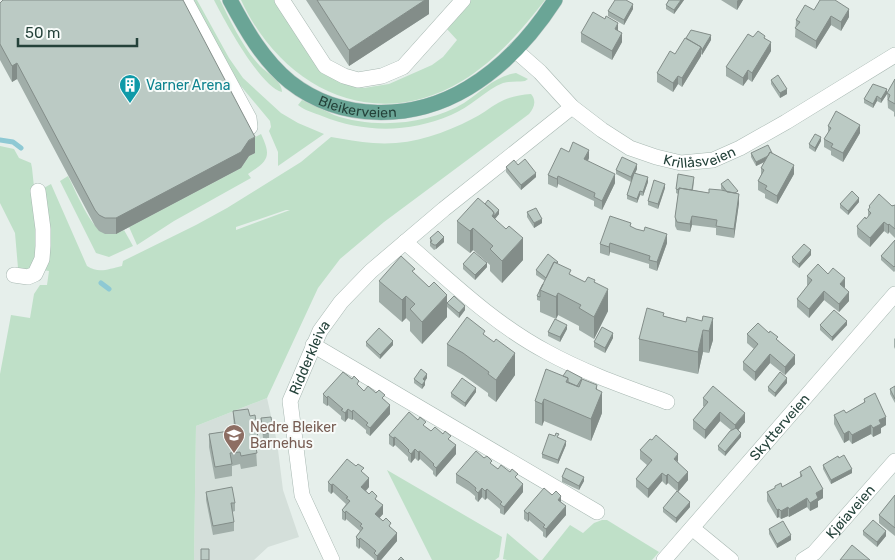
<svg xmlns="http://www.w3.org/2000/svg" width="895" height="560" font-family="Rubik,sans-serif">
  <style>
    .built { fill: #d4dfda }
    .green { fill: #bfe0c8; fill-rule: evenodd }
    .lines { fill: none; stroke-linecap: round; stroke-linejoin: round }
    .stream { stroke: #8ec9d4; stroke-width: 5 }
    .minor-casing { stroke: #a8b8b2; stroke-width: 16 }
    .major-casing { stroke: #c2cac8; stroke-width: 16 }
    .minor { stroke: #fff; stroke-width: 15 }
    .major { stroke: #6aa596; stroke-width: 15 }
    .wall { fill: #a1aea9 }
    .shaded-wall { fill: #838d89 }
    .building { fill: #bbcac4; stroke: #838d89 }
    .labels { text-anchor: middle; stroke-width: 4; stroke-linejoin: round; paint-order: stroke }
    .culture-label { font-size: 14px; fill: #0d838f; stroke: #f7fbf9; text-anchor: start }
    .street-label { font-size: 14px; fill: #24423a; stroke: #f7fbf9 }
    .education-label { font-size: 14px; fill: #785e54; stroke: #f7fbf9; text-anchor: start }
  </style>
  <rect width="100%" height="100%" fill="#e6efeb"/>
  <path class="built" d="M267,398L277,442L283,490L299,537L268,547L254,560H194L196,426Z"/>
  <path class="green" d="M192,0H197L229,58L243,78L281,113L298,123L324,134L278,166V152L269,131L271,127L270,121L235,79Z
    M214,0H220C231,22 243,48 260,66C267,73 282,81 282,92C261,88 224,20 214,0Z
    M241,0H274L320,70L341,82L364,88L389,84L432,65L443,57L457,40L446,28L471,0H545C522,30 495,61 462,81C373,135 281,87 241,0Z
    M516,73L528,79L525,81C518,82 511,81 503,83C487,89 469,108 451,115C409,133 364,133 322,116C314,113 304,110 298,105L302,100L306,102C316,106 325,111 334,115C373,129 428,125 464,103C481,92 495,76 516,73Z
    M531,94C537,101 534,108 529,114L384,222L340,259L318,288L267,398L196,426L194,560H0V374L11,315L30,318L34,294L40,285H47L49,271L43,270L42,189L51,184L87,266C99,274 108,269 122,266L123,261L196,225L227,208L301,162L331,137C345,139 359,142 373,143C408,146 441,135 472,119C481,115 489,108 498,103C508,97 519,95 531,94ZM286,210H290L236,230V227Z
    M261,134C272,157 268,161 248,174L251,178L174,221L137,245L129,227L241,168L249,156L255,153L248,141Z
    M0,146L14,149L19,158L31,163L32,168L40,244L29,271L18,268L15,233L0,203Z
    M68,176C75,189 91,230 105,233C112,235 118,233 124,230L133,246L109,257L96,253L60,181Z
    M387,470L502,537L499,557L495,560H432Z
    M602,520H607L659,552L652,560H542L570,525L583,533L594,523Z
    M507,533L539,560H507L503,559Z"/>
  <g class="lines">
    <path class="stream" d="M0,140L13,142L21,148
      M101,283L109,289"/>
    <g class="minor-casing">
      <g id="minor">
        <path d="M185,0L249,118L250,127L244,133"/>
        <path d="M282,0L325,66L344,76L358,80L382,76L403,67L463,0"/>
        <path id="s1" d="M515,50L540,72L572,107L602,130L630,148L656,157L681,163L713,160L740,148L786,122L895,55"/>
        <path d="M405,242C450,281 494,324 547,352C585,373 626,387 667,402"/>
        <path d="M14,275L28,277L35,274L42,259L43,246V229L38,191"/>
        <path d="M313,345L597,512"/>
        <path d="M692,528L731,560"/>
        <path id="s2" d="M332,560L302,495L290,401L320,331L341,302L371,271L444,209L572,107"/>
        <path id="s3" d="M664,560L895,294"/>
        <path id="s4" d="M803,560L814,553L895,461"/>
      </g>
    </g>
    <g class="major-casing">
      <g id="major">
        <path id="s5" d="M230,0C246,30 263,60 290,82C341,122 413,121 468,88C503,67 533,34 555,0"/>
      </g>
    </g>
    <use href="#minor" class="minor"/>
    <use href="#major" class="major"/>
  </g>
  <path class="wall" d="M306,0H429V14L349,66Z
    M669,0H684L674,14L666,9V5Z
    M721,0H743L737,10Z
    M0,3L255,153L249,156L241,168L116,234H105L99,231L95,226L17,79L12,82L0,60Z
    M633,9L624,25L608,16V11Z
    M814,10L849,17L841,31L831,25L816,49L795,37L796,20Z
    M581,33L622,42L612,60L581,42Z
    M753,37L765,38L771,51L752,82L748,79L743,86L726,76V67Z
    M711,40L702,55L701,54V56L682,87L678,84L673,92L657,82V73L675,54Z
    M895,79V117L894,116V112L888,108L887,93Z
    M771,80L787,94L780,98L771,84Z
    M887,94L881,103L877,101L873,108L864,103V99Z
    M828,126L860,133L843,162L831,155V151L824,147V139L828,133Z
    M821,141L815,152L809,148V144Z
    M569,152L589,158L588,161L615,183L602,210L594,206V201L558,184L557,188L548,184V175Z
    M751,153H772L794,174L777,204L765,198V194L758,190V181L761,175V168L765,162L756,166L751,157Z
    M518,165L536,177L521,190L506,172V167Z
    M637,169L635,173L648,182L643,196L640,195L637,203L627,199V195L631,182L616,174V170Z
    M694,181L693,190L709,193L723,191L721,189V184L738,194L739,203L734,238L716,235V228L692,225L690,232L677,230L675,226V217L678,194L676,193V189Z
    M665,188L658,209L648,205V201Z
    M859,202L848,215L840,208V204Z
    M485,204L499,214L495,219L523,260L502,283L490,271V265L473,250L470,253L457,243V221Z
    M895,205V238L889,232L888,234L884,231L870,247L858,237L857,234V226L868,217V210L869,209V206Z
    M527,212L542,223L534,228L527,217Z
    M631,227L667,243L657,271L649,268V264L610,252L609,256L600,253V244Z
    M430,238L444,242L436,249L434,250L430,246Z
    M895,240V271L894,272L881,260V256Z
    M811,255L799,268L792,262V257Z
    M463,264L487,267L475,280L463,269Z
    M558,264L571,275L585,282H595L608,311L594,339L579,330V326L558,315L556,319L540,312V301L537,300V296L545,281L536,275V270Z
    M415,274L447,317L422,344L410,331V322L406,318L402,322L379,302V281Z
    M828,274L845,287V288L849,301L839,312L824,300L809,318L797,307V299L808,285H807V276Z
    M447,303L465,310L459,318L447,307Z
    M664,316L686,322L702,321L703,316L713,340L709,353L703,352L698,374L639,361V339Z
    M820,325H847L832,341L820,330Z
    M567,329L560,342L548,336V332Z
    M747,334L778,340L795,364L785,375L770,363L755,381L743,370V362L754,349L747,343Z
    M485,336L515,375L496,402L488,396V393L463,375L447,366V344Z
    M613,338L605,353L594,347V342Z
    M895,338V349L894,347V339Z
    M366,342L393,345L380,359L366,346Z
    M563,376L582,380L597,390L602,413L591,441L544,421L542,426L535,423V401Z
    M427,378L425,381V385L422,389L414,383V379Z
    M787,383L775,397L768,391V387Z
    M359,386L364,391L385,400L390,414L370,436L366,433V430L353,419L352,420L348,418L345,422L341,419V416L328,405L327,406L323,403V394Z
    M895,386V403L890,394V389Z
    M476,392L465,407L451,397V393Z
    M703,398L745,422L738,430L741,437L725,456L718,450V446L731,430L720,421L705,439L693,429V420L704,407L703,406Z
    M864,399L886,425L881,428V433L873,437L871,434L852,444L849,440L844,443L834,424V415L846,413L864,403Z
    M233,411L258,433V446L257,449H256L257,466L241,469L240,464L232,466V476L215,479L209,447V434L234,430Z
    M261,418L272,424V429H269V438H263Z
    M426,427L431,431L451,441L456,454L436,477L433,474V471L420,459L418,461L415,458L411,463L408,460V457L395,445L393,447L389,444V435Z
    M566,445L558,464L542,458V454Z
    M640,450L678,462L688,480L678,492L668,483L666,485L662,481L648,498L636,487V479L647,465L640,459Z
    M839,458L852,473L831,484L823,469V465Z
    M492,465L498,469L518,479L523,492L504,515L500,513V509L487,498L485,500L482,497L478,502L475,499V496L469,491L456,483V474Z
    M800,472L823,498L818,501V507L810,511L807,507L789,517L788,516L781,519L779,517L777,518L767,501V492L775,488V486L782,487L800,477Z
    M364,473L369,487L366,491L377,501L383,514L379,518L391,528L397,541L381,560H374V559L360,547L359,549L356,546V537L360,531L346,519L345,521L342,519V510L346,504L333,492L331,494L328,491V482Z
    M562,477L584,481L579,490L562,482Z
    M206,492L235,503V511L232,512L234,522V531L213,535L206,500Z
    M895,495V536L879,523V515Z
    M561,503L566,515L546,538L543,536V532L529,520L528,522L524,519V511Z
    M690,507L676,523L663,512V508Z
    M769,529L791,540L777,548L769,534Z
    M863,531L886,536L877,547L863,535Z"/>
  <path class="shaded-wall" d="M425,0H429V14L349,66V50Z
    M681,0H684L674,14V10Z
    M738,0H743L737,10V1Z
    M633,4V9L624,25V20Z
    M849,9V17L841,31V22Z
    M831,16V25L816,49V41Z
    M618,23V32L615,29Z
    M622,33V42L612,60V51Z
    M711,35V40L702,55V50Z
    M771,42V51L752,82V73Z
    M701,47V56L682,87V78Z
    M17,63V79L12,82V66Z
    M748,70V79L743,86V78Z
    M678,76V84L673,92V83Z
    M787,89V94L780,98V93Z
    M887,89V94L881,103V99Z
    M877,96V101L873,108V104Z
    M860,125V133L843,162V153Z
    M255,137V153L249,156L241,168L116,234V218Z
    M821,137V141L815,152V148Z
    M589,150V158L584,168V159Z
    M772,154V158L756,166V162Z
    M637,164V169L631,182V177Z
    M794,165V174L777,204V196Z
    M536,173V177L521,190V185Z
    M615,174V183L602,210V201Z
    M558,176V184L557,188V179Z
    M648,177V182L643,196V192Z
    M665,184V188L658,209V204Z
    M640,191V195L637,203V199Z
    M739,194V203L734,238V229Z
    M859,198V202L848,215V211Z
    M499,210V214L494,220L492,216Z
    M692,216V225L690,232V224Z
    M542,219V223L534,228V223Z
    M884,222V231L870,247V238Z
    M889,224V232L888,234V225Z
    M473,228V250L470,253V231Z
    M667,234V243L657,271V262Z
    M444,237V242L436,249V245Z
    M523,238V260L502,283V261Z
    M610,243V252L609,256V247Z
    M811,250V255L799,268V264Z
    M487,263V267L475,280V275Z
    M845,278V287L840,293V284Z
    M608,289V311L594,339V317Z
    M824,291V300L809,318V309Z
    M849,292V301L839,312V304Z
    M558,293V315L556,319V297Z
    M447,295V317L422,344V322Z
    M406,296V318L402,322V300Z
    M465,306V310L459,318V313Z
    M713,318V340L709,353V331Z
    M847,321V325L832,341V337Z
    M567,325V329L560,342V337Z
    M703,330V352L698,374V352Z
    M613,333V338L605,353V348Z
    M393,341V345L380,359V355Z
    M515,353V375L496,402V380Z
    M770,354V363L755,381V372Z
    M795,355V364L785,375V367Z
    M427,374V378L425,381V385L422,389L423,379Z
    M787,378V383L775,397V393Z
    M597,385V403L602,392V413L591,441V419L596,389Z
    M476,388V392L465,407V403Z
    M328,396V405L327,406V398Z
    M544,399V421L542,426V404Z
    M390,405V414L370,436V428Z
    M348,409V418L345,422V413Z
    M353,410V419L352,420V412Z
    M720,412V421L705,439V430Z
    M745,413V422L735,434V425Z
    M886,417V425L881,428V433L873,437V428L879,420Z
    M871,425V434L852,444V435Z
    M849,431V440L844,443V434Z
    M741,433V437L725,456V452Z
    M395,437V445L393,447V438Z
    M566,441V445L558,464V460Z
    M456,445V454L436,477V468Z
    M415,449V458L411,463V454Z
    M420,451V459L418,461V452Z
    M678,454V462L674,459Z
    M852,469V473L831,484V480Z
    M688,472V480L678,492V483Z
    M662,473V481L648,498V489Z
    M668,474V483L666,485V476Z
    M584,477V481L579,490V486Z
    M369,478V487L361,496V487Z
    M333,484V492L331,494V485Z
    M523,484V492L504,515V507Z
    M482,488V497L478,502V493Z
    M487,489V498L485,500V491Z
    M823,489V498L818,501V507L810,511V503L816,493Z
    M561,496V504L558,500Z
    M807,498V507L789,517V509Z
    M690,502V507L676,523V518Z
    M383,505V514L375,523V514Z
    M566,506V515L546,538V529Z
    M788,507V516L781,519V511Z
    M779,509V517L777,518V510Z
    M346,511V519L345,521V513Z
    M529,512V520L528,522V514Z
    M886,531V536L877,547V542Z
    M397,533V541L381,560H377V556Z
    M791,535V540L777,548V544Z
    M360,538V547L359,549V540Z"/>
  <path class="building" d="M3,0H183L255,137L249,140L241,152L116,218H105L99,215L95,210L17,63L12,66L0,44V3Z
    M317,0H425L349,50Z
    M615,0H626L633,4L624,20L608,11Z
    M669,0H681L674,10L666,5Z
    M820,0H835L849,9L841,22L831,16L816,41L795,28L800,22L796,20L805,5L814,10Z
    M593,12L605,19L606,16L618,23L615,29L622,33L612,51L581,33Z
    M691,30L711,35L702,50L701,47L686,38Z
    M758,31L765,36L764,38L771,42L752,73L748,70L743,78L726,67L748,34L753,37Z
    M685,38L701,47L682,78L678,76L673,83L657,73L670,51L675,54Z
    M778,75L787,89L780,93L771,80Z
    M895,79V104L888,100L890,95L887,93Z
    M873,84L887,89L881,99L877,96L873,104L864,99Z
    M836,111L860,125L843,153L831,147L833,144L824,139L831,128L828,126Z
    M815,134L821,137L815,148L809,144Z
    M573,142L589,150L584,159L615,174L602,201L594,197L595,193L558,176L557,179L548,175L561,148L569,152Z
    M768,145L772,153L770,152L768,156L756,162L751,153Z
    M770,152L794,165L777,196L765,189L767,186L758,181L764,170L761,168Z
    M622,157L637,164L631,177L616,170Z
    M525,159L536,173L521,185L506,167L514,160L518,165Z
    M634,173L648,177L643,192L640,191L637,199L627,195Z
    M678,174L694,177L692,190L679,188V190L676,189Z
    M728,179L738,191L735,193L727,192L721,184Z
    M654,180L665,184L658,204L648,201Z
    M679,188L709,193V189L721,190L739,194L734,229L716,226L717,220L692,216L690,224L677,222L675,217Z
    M852,191L859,198L848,211L840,204Z
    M879,194L892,206L895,205V229L889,224L888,225L884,222L870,238L858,228L857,226L865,217L866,219L871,213L868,210L870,207L869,206Z
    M478,198L492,210L494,213L492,216L497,221L506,229L509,226L523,238L502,261L490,249L493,246L473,228L470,231L457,221Z
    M488,200L499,210L494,216V213L492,210L485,204Z
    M536,208L542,219L534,223L527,212Z
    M610,216L631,223L630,226L636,229L644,231L645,227L667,234L657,262L649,260L650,256L610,243L609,247L600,244Z
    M438,231L444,237L436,245H434L430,242L432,241L430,238Z
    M895,240V266L894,267L881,256Z
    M804,244L811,250L799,264L792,257Z
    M474,252L487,263L475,275L463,264Z
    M548,254L558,262L557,263L554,262L546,278L536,270Z
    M401,256L415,269L412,271L429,287L434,282L447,295L422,322L410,309L415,304L406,296L402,300L379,281Z
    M554,262L571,270L569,274L585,282L588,277L595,280L594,282L608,289L594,317L579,308L581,305L558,293L556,297L540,290Z
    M818,264L828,274L833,268L845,278L840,284L849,292L839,304L824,291L809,309L797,299L812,280L807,276Z
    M543,284L540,290V297L537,296Z
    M454,296L465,306L459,313L447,303Z
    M647,308L664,313L663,316L686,322L687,317L702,321L703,316L713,318L709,331L703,330L698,352L639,339Z
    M834,310L847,321L832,337L820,325Z
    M467,317L485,331L483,334L494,342L496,339L515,353L496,380L488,374L489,372L463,353L447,344Z
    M555,319L567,325L560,337L548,332Z
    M758,323L769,333L770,331L778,337L776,339L795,355L785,367L770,354L755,372L743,362L758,344L747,334Z
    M602,327L613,333L605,348L594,342Z
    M379,328L393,341L380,355L366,342Z
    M421,369L427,374L423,379L425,381L422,385L414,379Z
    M546,369L568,378L566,382L579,387L582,379L597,385L596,389L602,392L591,419L544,399L542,404L535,401Z
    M567,370L582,378L577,386L568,382V378L563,376Z
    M343,372L352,379L354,376L359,381L357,384L364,391L368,386L376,393L379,390L385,395L382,398L390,405L370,428L366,425L368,423L353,410L352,412L348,409L345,413L341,410L343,409L328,396L327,398L323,394Z
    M780,372L787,378L775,393L768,387Z
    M462,378L476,388L465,403L451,393Z
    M713,386L745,413L735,425L720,412L705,430L693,420L708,402L703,398Z
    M895,386V399L890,389Z
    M875,393L886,417L879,420L881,424L873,428L871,425L852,435L849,431L844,434L834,415L844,410L846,413L865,402L864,399Z
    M248,409L250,416L255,415L258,433L257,436L254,437L257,453L241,456L240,452L230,453L232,464L215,467L209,434L236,430L233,411Z
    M409,412L418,420L420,417L426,422L423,425L431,431L435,427L443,434L445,431L451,436L448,439L456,445L436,468L433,465L434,464L420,451L418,452L415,449L411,454L408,451L409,450L402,443L395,437L393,438L389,435Z
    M271,417L272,424L268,425L269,433L263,434L261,418Z
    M736,428L741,433L725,452L718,446L730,431Z
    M556,433L559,434L557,437L566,441L558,460L542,454L549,434L555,436Z
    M656,435L678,454L674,459L688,472L678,483L668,474L666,476L662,473L648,489L636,479L652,460L640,450L650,439L652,440Z
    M476,451L484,458L487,456L492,461L490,463L498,469L501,465L510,472L512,469L518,474L515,477L523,484L504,507L500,504L502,502L487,489L485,491L482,488L478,493L475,490L476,488L469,482L456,474Z
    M844,455L852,469L831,480L823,465L838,456L839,458Z
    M347,459L356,466L358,464L364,468L361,471L369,478L361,487L369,494L372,491L377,496L375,499L383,505L375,514L383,521L386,518L391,523L389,526L397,533L377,556L374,553L376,551L368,544L360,538L359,540L356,537L363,528L360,526L362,524L346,511L345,513L342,510L350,501L346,498L348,497L333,484L331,485L328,482Z
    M810,466L823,489L816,493L818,498L810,503L807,498L789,509L788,507L781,511L779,509L777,510L767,492L775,488V486L781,483L782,487L802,476L800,472Z
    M566,468L584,477L579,486L562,477Z
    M232,487L235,503H231L234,522L213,526L206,492Z
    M544,488L552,495L556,491L561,496L558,500L566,506L546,529L543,527L545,525L529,512L528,514L524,511Z
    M677,491L690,502L676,518L663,508Z
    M895,495V528L879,515Z
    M873,520L886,531L877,542L863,531Z
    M783,521L791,535L777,544L769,529Z
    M852,545L870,560H840Z
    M201,549H209V560H201Z
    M401,557L404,560H398Z"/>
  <defs>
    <g id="building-pin" transform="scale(1.125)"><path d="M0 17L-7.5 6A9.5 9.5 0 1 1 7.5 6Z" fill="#0f9aa8" stroke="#f7fbf9"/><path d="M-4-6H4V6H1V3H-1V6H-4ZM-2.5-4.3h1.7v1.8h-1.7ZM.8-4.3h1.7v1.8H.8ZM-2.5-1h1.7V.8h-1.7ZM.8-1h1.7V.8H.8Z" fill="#fff"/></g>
    <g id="school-pin" transform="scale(1.125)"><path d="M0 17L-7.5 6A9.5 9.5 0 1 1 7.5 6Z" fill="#8d6e63" stroke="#f7fbf9"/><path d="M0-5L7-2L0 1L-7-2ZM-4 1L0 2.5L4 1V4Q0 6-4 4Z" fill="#fff"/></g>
  </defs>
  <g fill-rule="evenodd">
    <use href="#building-pin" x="130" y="85"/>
    <use href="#school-pin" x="234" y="435"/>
  </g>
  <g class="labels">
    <g class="culture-label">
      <text x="146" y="90">Varner Arena</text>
    </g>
    <g class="street-label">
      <text dy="5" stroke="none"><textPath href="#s5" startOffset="176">Bleikerveien</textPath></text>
      <text dy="5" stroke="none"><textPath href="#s1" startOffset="224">Krillåsveien</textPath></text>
      <text dy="5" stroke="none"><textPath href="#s2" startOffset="214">Ridderkleiva</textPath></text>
      <text dy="5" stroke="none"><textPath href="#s3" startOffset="176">Skytterveien</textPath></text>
      <text dy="5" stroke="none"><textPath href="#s4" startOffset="68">Kjøiaveien</textPath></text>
    </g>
    <g class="education-label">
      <text x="250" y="432">Nedre Bleiker<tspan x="250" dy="16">Barnehus</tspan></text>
    </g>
  </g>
  <path d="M18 38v8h119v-8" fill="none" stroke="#24423a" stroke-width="2.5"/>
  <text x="25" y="38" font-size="15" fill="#24423a" stroke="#f7fbf9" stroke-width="4" paint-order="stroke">50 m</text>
</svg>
